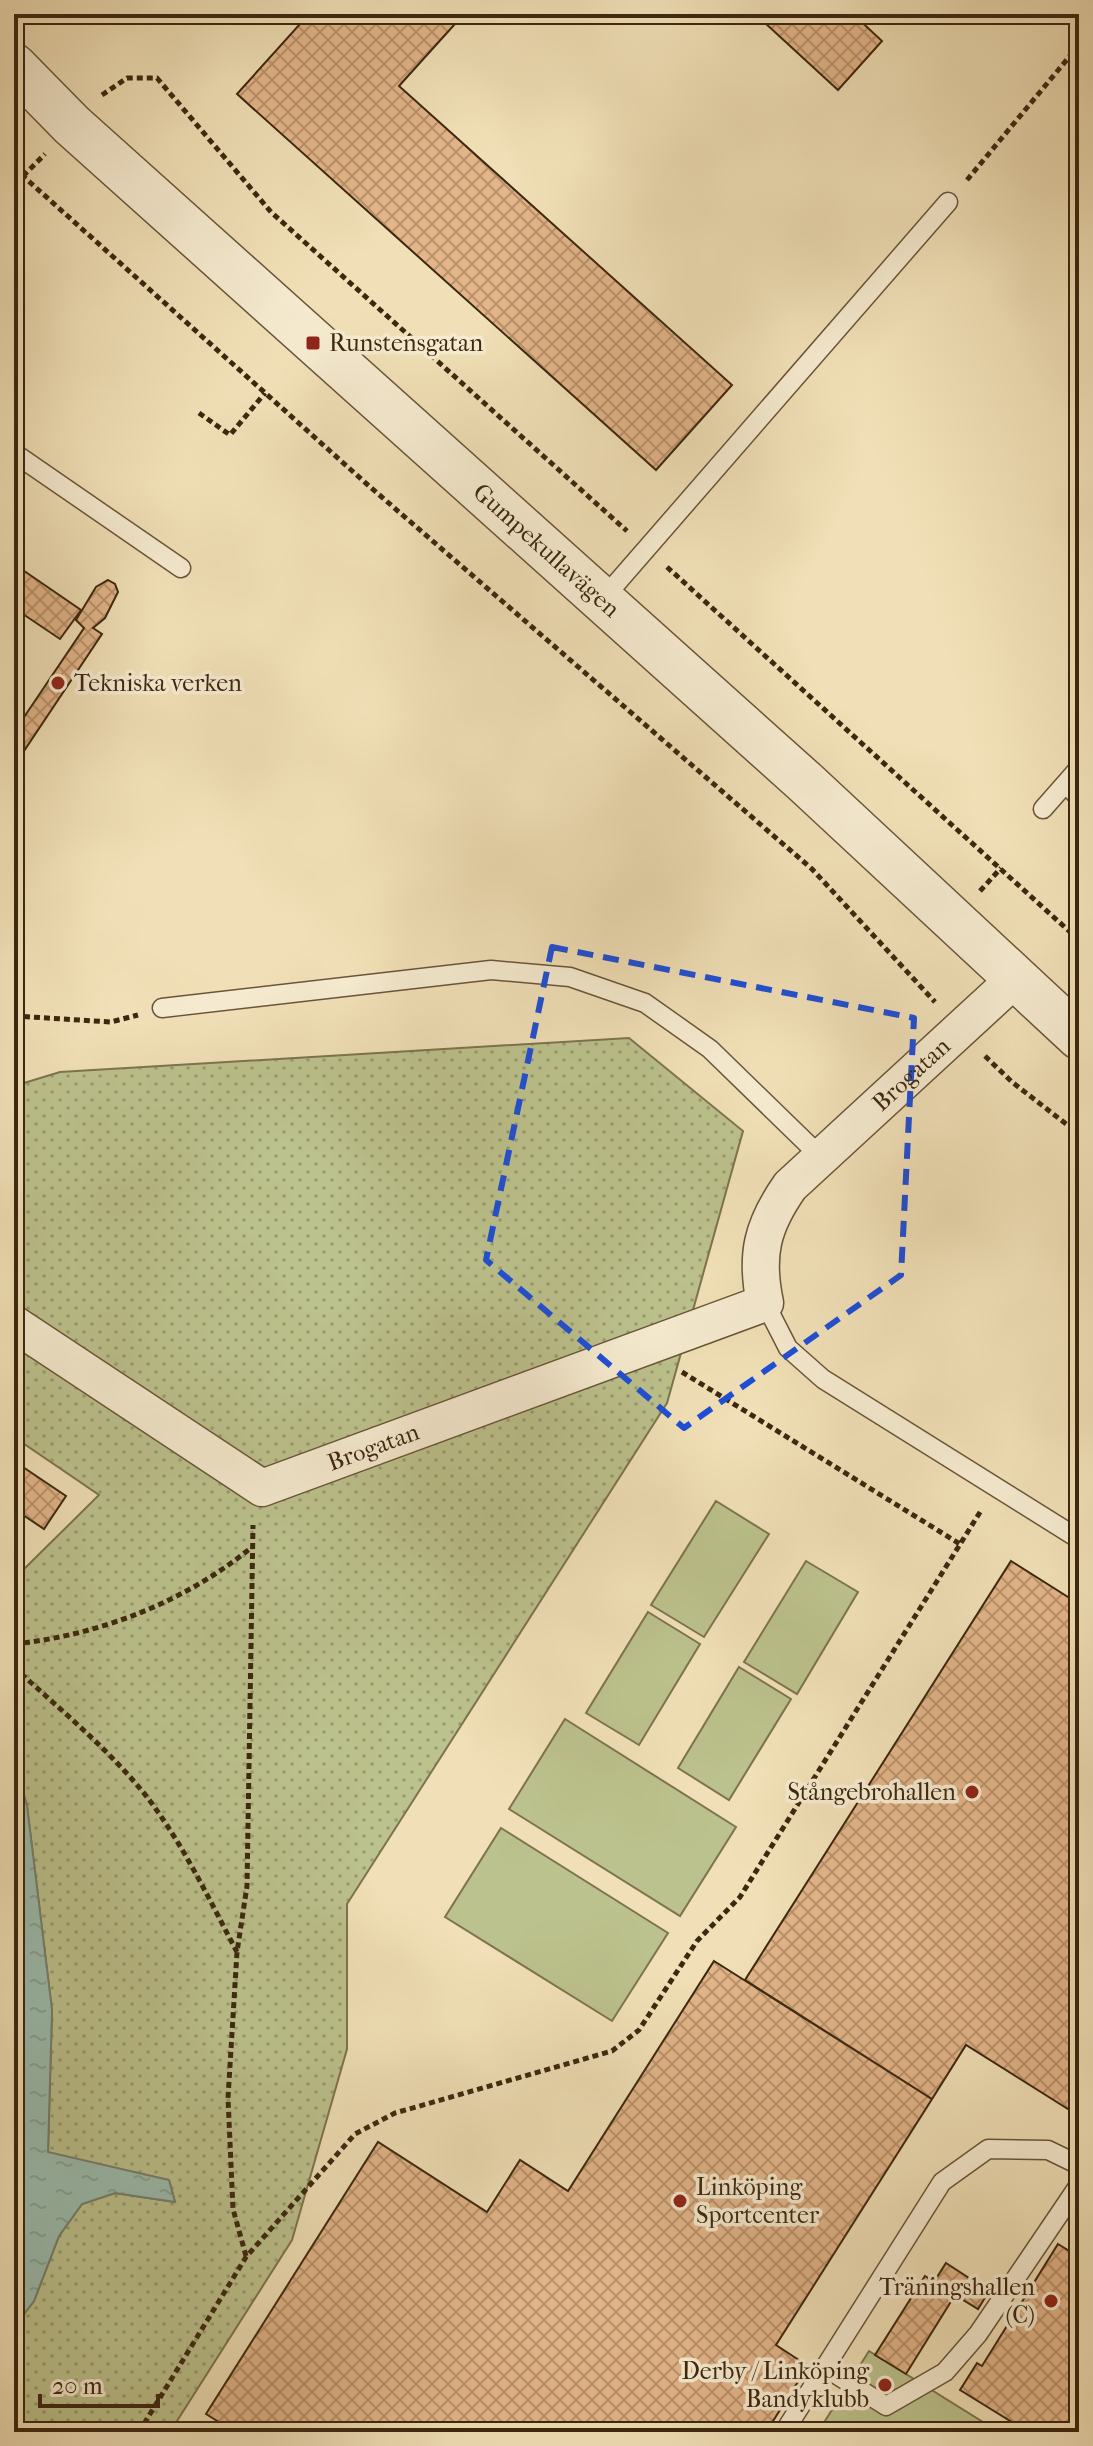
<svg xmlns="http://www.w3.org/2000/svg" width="1093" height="2446" font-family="'IM FELL French Canon',serif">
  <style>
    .green { fill: #bcc28d; stroke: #7c744e; stroke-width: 2 }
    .park { fill: url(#park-dots); stroke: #7c744e; stroke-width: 2 }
    .water { fill: url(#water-ripples); stroke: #75816f; stroke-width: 2 }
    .building { fill: url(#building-cross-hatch); stroke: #3c270f; stroke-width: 2 }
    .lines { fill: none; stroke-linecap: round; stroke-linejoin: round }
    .service-casing { stroke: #695539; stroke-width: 21 }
    .minor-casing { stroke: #695539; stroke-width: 39 }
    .tertiary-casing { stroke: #695539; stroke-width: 47 }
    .path { stroke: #3c270f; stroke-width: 5; stroke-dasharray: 6 4; stroke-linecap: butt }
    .service { stroke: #f6ebd0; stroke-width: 18 }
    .minor { stroke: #f6ebd0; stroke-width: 36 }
    .tertiary { stroke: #f6ebd0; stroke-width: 44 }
    .marked { fill: none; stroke: #1d4ed8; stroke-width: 6; stroke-dasharray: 16 10; stroke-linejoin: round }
    .poi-dot { fill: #8f2418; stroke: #f6ebd0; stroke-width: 3 }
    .labels { text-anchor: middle; stroke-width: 7; stroke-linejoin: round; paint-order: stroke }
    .poi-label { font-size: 24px; fill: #3c270f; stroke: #f6ebd0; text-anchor: start }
    .street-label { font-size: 24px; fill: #3c270f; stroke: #f6ebd0 }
  </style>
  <defs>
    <pattern id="park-dots" width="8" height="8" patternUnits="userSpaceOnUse" patternTransform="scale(2)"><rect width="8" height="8" fill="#bcc28d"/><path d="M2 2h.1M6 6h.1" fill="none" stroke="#9a9e72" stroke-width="1.8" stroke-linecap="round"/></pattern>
    <pattern id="water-ripples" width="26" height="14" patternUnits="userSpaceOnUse" patternTransform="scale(2)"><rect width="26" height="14" fill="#9bbdaf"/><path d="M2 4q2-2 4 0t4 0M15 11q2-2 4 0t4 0" fill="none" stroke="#86a295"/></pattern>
    <pattern id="building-cross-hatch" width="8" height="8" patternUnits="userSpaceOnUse" patternTransform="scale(2)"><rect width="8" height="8" fill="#e3b588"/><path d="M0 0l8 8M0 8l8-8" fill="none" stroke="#b9936e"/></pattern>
  </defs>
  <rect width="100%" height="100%" fill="#f1e0b7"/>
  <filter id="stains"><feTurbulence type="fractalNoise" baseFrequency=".0025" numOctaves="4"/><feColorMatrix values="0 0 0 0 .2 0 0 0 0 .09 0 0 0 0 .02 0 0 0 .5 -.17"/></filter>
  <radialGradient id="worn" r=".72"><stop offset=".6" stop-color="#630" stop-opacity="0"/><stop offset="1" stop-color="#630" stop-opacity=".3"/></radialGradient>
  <path class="green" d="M716,1501L769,1534L704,1637L651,1605Z
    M806,1561L858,1592L797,1694L744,1662Z
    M648,1612L700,1644L639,1745L586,1713Z
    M739,1667L791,1699L729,1800L678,1768Z
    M565,1719L736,1827L680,1916L509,1809Z
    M501,1828L668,1933L612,2021L445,1917Z
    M869,2351L999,2432H818Z"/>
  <path class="park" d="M629,1038L743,1131L667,1403L347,1904V2049L292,2240L170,2432H14V2327L34,2301L59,2236L82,2204L115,2193L175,2202L169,2180L48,2153L52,2011L27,1806L14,1759V1571L20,1573L99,1495L14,1437V1086L60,1072Z"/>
  <path class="water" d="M14,1759L27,1806L52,2010L48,2152L169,2180L175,2202L115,2193L82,2204L59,2236L34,2301L14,2327Z"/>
  <path class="building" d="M309,14H464L399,86L732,385L656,470L237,94Z
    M774,14H853L882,41L838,90L765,23Z
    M14,564L81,610L60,639L14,608Z
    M108,580L115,584L118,592L105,618L93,628L102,634L14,766V732L84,628L76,620L96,587Z
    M14,1461L66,1496L44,1529L14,1509Z
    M1011,1561L1079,1604V2116L966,2045L932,2099L745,1980Z
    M714,1961L932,2099L776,2345L808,2366L766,2432H235L206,2414L378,2142L487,2212L520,2160L568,2191Z
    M1058,2244L1079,2257V2432H1028L960,2390L977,2363L982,2366Z
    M946,2263L989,2291L978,2309L934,2282Z
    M925,2276L955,2295L906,2374L875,2355Z"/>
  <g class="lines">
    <g class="service-casing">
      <path id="service" d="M14,453L181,568
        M601,601L948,202
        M1066,783L1079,798
        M1043,809L1079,768
        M162,1008L491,970L570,977L645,1003L710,1049L821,1157
        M765,1303L788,1348L823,1379L1079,1539
        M826,2368L886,2406L945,2372L978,2334L1079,2185
        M784,2432L942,2182L988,2149L1048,2150L1079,2165"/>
    </g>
    <g class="minor-casing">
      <g id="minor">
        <path id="s1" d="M14,1324L262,1488L765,1303C755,1255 762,1226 790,1186L1017,977"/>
      </g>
    </g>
    <g class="tertiary-casing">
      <g id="tertiary">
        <path id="s2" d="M14,66L72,125L805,782L1079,1037"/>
      </g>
    </g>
    <path class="path" d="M102,95L127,78H157L271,212L627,531
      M14,168L369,486L812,869L935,1002
      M23,176L45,154
      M967,180L1079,45
      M199,413L230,435L265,393
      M667,567L1079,940
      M980,891L1001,868
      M14,1016L111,1022L138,1015
      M985,1056L1012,1082L1079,1134
      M682,1372L960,1544
      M14,1644C100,1635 185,1602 252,1547
      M14,1667C59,1709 108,1748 147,1797C183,1844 209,1899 237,1952
      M246,2256L233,2209L228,2098L237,1952L247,1886L253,1525
      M139,2432L246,2257L355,2134L395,2113L612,2051L639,2030L697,1941L740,1897L982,1509"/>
    <use href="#service" class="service"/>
    <use href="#minor" class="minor"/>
    <use href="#tertiary" class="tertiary"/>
  </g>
  <path class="marked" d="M552,947L914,1018L901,1275L684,1428L486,1260Z"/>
  <g class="poi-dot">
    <rect x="305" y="335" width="16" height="16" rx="4"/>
    <circle cx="58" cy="683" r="8"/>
    <circle cx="972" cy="1792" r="8"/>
    <circle cx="680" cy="2201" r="8"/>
    <circle cx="1051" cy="2301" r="8"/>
    <circle cx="885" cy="2385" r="8"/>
  </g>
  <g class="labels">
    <g class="poi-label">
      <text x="329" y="351">Runstensgatan</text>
      <text x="74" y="691">Tekniska verken</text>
      <text x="956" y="1800" text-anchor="end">Stångebrohallen</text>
      <text x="696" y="2195">Linköping<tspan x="696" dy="28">Sportcenter</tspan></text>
      <text x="1035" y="2295" text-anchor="end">Träningshallen<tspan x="1035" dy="28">(C)</tspan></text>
      <text x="869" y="2379" text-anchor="end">Derby / Linköping<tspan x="869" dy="28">Bandyklubb</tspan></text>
    </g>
    <g class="street-label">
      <text dy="8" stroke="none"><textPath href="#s2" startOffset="720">Gumpekullavägen</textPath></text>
      <text dy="8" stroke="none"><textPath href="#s1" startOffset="1122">Brogatan</textPath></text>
      <text dy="8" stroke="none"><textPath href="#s1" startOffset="416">Brogatan</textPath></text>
    </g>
  </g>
  <rect width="1093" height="2446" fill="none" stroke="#f1e0b7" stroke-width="48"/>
  <rect x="16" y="16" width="1061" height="2414" fill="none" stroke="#3c270f" stroke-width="4"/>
  <rect x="24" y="24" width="1045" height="2398" fill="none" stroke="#3c270f" stroke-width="2"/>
  <path d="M40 2394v12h118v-12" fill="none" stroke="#3c270f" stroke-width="4"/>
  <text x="52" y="2394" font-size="24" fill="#3c270f" stroke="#f6ebd0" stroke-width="6" paint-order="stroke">20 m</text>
  <rect width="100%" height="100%" filter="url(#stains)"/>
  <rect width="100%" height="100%" fill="url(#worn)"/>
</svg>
